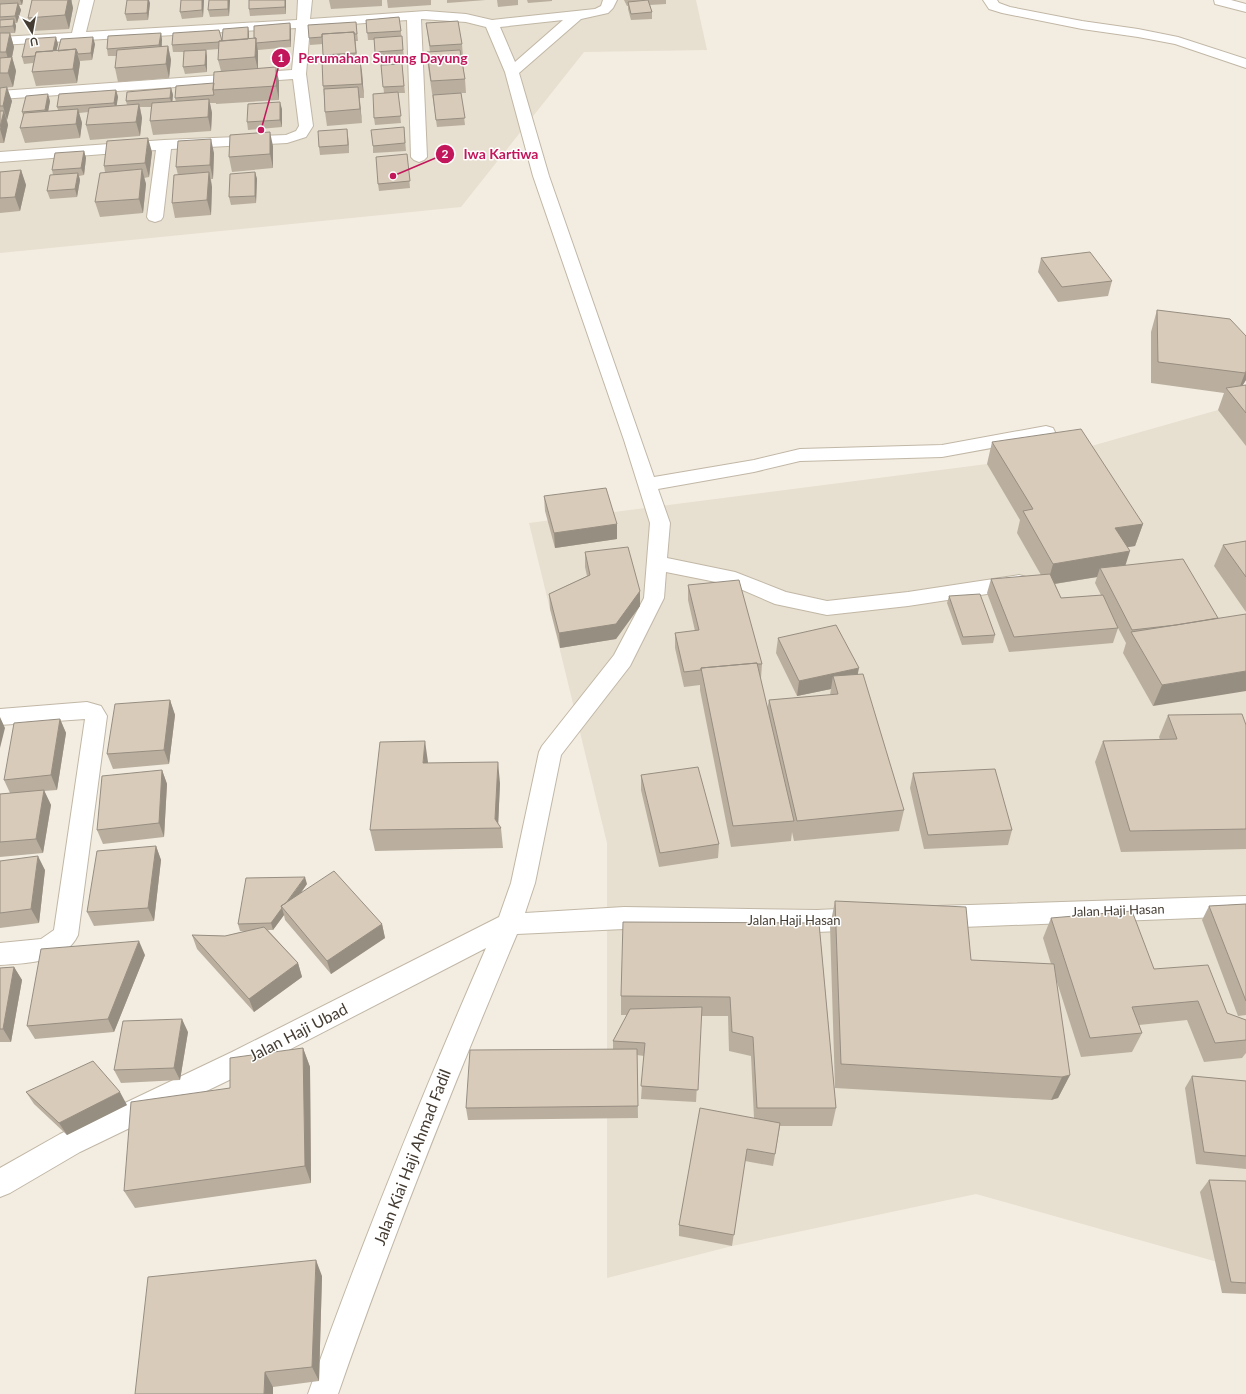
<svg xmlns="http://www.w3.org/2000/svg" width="1246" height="1394" font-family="Lato,sans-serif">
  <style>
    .residential { fill: #e7dfcf }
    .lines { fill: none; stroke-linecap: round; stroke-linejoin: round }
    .minor-casing { stroke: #c1b7a6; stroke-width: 2 }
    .minor { fill: #fff; fill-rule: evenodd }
    .wall { fill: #baaf9f; fill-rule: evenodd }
    .shaded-wall { fill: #978e82 }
    .building { fill: #d8cbb9; stroke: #978e82 }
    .labels { text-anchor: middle; stroke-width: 3; stroke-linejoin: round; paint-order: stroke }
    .street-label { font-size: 13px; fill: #443c32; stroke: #fff }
    .near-street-label { font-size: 16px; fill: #443c32; stroke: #fff }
    .leader { fill: none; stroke: #c2185b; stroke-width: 1.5 }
    .callout-dot { fill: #c2185b; stroke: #fff; stroke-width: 1.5 }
    .mark-label { font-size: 12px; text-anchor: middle; font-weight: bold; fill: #fff }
    .callout-label { font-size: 14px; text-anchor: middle; font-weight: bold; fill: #c2185b; stroke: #fff; stroke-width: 3; stroke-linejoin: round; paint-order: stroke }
  </style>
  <rect width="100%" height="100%" fill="#f3ede1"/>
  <path class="residential" d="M0,0H696L707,50L584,52L461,207L0,253Z
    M1234,400L1246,414V1270L976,1194L732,1246L607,1278V843L529,523L987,464L1074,451L1218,410Z"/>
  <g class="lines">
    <g class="minor-casing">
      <path id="minor" d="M80,0H94L86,32L297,20L298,0H312L310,19L426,11L466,14L492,20L595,9L601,6L603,0H617L613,8L608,13L581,19L519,73L549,176L654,477L754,460L800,449L942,445L1046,426L1053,428L1055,432L1053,436L1046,438L942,457L800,461L754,472L658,489L670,523L667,558L735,572L786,592L827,601L908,592L1019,575L1026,577L1029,582L1026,587L1019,589L908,606L827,615L775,604L731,585L666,572L664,598L630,666L561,755L535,883L525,913L624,907L817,910L861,908L870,912L873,919L870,926L861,930L817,932L624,929L517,934C453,1086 392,1238 338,1394H308C361,1243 422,1095 486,948L250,1070L80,1152L10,1193L0,1197V1168L60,1134L232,1052L499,917L511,883L539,752L542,746L614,655L644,598L650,523L624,440L533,176L505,72L486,27L466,22L421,19L427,157L424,160L419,162L414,160L411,157L407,20L310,27L306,74L313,126L306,137L287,143L171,149L163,217L161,220L155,222L149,220L147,217L156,150L0,162V152L164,140L286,135L296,131L299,126L293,79L0,99V91L292,70L296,28L0,45V37L72,33ZM563,20L515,62L500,27Z
        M983,0H997L999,3L1010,7L1082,21L1138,29L1178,37L1246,59V68L1175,44L1138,37L1082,29L1002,13L989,9Z
        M1214,0H1231L1246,4V12L1215,4Z
        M87,702L101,706L107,716L78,935C65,963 27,963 0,965V943L41,939L54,930L85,719L0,725V709Z
        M1246,896V916L937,928L928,924L925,917L928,910L937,906Z"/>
    </g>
    <use href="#minor" class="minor"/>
  </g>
  <path class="wall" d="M0,0H23L22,5H19L21,10L17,23H15L16,26L15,33H10L14,47L12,57L16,71L13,87L0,88Z
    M32,0H72V3L73,8L69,29L32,31L28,18Z
    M181,0H204L203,17L182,19L180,12Z
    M230,0L229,16L210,17L208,10Z
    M249,0H286V14L250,16L249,9Z
    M329,0H382V6L331,9Z
    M387,0H431V5L388,8Z
    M447,0H486L447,3Z
    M497,0H518V5L498,7Z
    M527,0H552V1L528,3Z
    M624,0H666V4L650,5L652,12V19L631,20L628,9V6H627Z
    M150,3L148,20L127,21L125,14Z
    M399,17L404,57L376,59L374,40H368L366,20Z
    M356,22L358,41H355L357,58L362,72L364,98H359L362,123L327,126L325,112L324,96L323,86L324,61L323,44L310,45L309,38Z
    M290,23L291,30V47L258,50V68L279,81V100L216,104V102V103H210L212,113L211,131L153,135L150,121L151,107H140L142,118L140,136L90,140L86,125L89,112L79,113L82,123L80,138L25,143L20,128L23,116L22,112L50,101L48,111L58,110L57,107L116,90L118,97L116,106L127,105L126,101L171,88L173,95L172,102H176L175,98L214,83L221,71L218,60L219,49L206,50L207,57V72L185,74L183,67L184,52H173L172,45L222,41L248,27L249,34V39L254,38Z
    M426,23L462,44L463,57H462L465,79L466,93H461L465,125L437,127L428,66L427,52H430Z
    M161,33L162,40V47L168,46L171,60L169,78L118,82L115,68L117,56H108L107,49Z
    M58,44L56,51L95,44L92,60L80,61V63L77,83L36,86L32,72L33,63L24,64L22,57Z
    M402,64L405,93H398L401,123L375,125L374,118L384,93L381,65Z
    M0,88L12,101L7,120L8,125L4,143H0Z
    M282,109V127L248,130L247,122Z
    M404,127L406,151L373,153V146Z
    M348,136L349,153L320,155L319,147Z
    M273,146V168L232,172L229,157Z
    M84,151L86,158L84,175L79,176L80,180L77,197L50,199L47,191L53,175L52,170Z
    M152,152L149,177L144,178L146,184L143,213L100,217L95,202L105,172L104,166Z
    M214,153L213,179H211L212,187L211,215L175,218L172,203L178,175L176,167Z
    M407,154L410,188L379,191L378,184Z
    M21,170L26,185L20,211L0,213V172Z
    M255,172L257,179L256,203L231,205L229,197Z
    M1041,258L1112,281L1108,296L1058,302L1038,272Z
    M1157,310L1246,336V380L1242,386L1246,385V446L1218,410L1224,393L1151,383V332Z
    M992,442L1143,524L1135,546L1128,547L1125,565L1218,618L1153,706L1123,653L1126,643L1118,628L1113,643L1009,652L987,593L991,579L1041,575L1017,533L1020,520L987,464ZM1097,577L1095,583L1101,595L1061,598L1055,584Z
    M544,496L617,524V539L555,548L545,511Z
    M1246,541V612L1214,566L1223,545Z
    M585,552L640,606L616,639L560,648L550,609L549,594L587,576L585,567Z
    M688,585L762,664L761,678H760L767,710L769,700L830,695L831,689L797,696L776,653L778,638L858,674L904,810L899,831L794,841L792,832L791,841L731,847L700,690V685L684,687L675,648V633L695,631L688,600Z
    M949,596L995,635L993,643L962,645L947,603Z
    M170,700L175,715L169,764L113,769L107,754Z
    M1168,715L1246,725V849L1121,852L1095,762L1103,741L1160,740L1159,737Z
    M60,719L66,733L57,790L44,791L51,805L43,853L0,857V794L10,793L4,780Z
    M428,763L500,783L498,824L501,828L503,848L375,851L370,830Z
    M162,770L167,784L164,837L103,844L97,830Z
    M913,773L1012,830L1008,845L924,849L910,788Z
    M641,775L719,844L718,858L659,867L641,790Z
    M156,846L161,860L154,921L94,926L87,912Z
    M0,861L45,870L39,923L0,928Z
    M307,884L300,894L382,924L385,938L331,974L285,920L284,915L273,930H268L298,963L302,977L254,1012L197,949L192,935L225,936L245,931H240L238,924Z
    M835,901L971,960L1051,964L1043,938L1051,918L1154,969L1227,1013L1246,1020V1053L1242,1058L1204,1062L1187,1020L1139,1025L1142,1033L1132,1052L1081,1057L1056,979L1070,1075L1058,1098L1051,1100L835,1088L830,926Z
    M1246,904V1015L1238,1016L1202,920L1209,906Z
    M819,923L836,1108L832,1126H780L773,1166L745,1161L732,1246L679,1236V1225L754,1118L751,1056L729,1051L728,1016H701L696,1102L641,1099L644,1056L637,1055L638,1118L468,1120L466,1108L613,1049V1041L627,1015H621V996Z
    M145,955L114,1032L35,1039L27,1026Z
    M14,967L22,980L11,1042H0V968Z
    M188,1032L180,1080L121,1083L114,1070Z
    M303,1048L310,1067L311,1183L135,1208L124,1191L230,1088Z
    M1192,1076L1246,1081V1169L1196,1164L1185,1088Z
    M26,1092L127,1105L67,1135L34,1104Z
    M1209,1180L1246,1181V1294L1222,1293L1200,1192Z
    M322,1276L319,1381L273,1387L135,1394Z"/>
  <path class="shaded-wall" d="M20,0H23L22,5Z
    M68,0H71L73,8L69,29L65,15Z
    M148,0H149L150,3L148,20L147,13Z
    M202,0H204L203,17L202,10Z
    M228,0H230L229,16L228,9Z
    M285,0H286V14L285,7Z
    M18,3L21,10L17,23L15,16Z
    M14,19L16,26L15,33L13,26Z
    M290,23L291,30V47L290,40Z
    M248,27L249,34V47L248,40Z
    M354,32L356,45L357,67L356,53Z
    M10,33L14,47L12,57L16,71L13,87L8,73L10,66L6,52Z
    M161,33L162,40L161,52L159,45Z
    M56,37L58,44L54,62L52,55Z
    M93,37L95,44L92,60L91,53Z
    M256,38L258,52V71L255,57Z
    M168,46L171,60L169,78L166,64Z
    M76,49L80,63L77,83L73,69Z
    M206,50L207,57V72L205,65Z
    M360,58L362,72L364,98L362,84Z
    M276,67L279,81V100L276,86Z
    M7,87L12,101L7,120L3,106Z
    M358,87L360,101L362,123L360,109Z
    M171,88L173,95L172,105L170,98Z
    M116,90L118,97L116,110L114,103Z
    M48,94L50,101L47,118L45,110Z
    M209,99L212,113L211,131L208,117Z
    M280,102L282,109V127L280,120Z
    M139,104L142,118L140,136L136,122Z
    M78,109L82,123L80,138L76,124Z
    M4,111L8,125L4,143L0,129Z
    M347,129L348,136L349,153L348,145Z
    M270,132L273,146V168L270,154Z
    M148,138L152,152L149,177L145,163Z
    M211,139L214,153L213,179L210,165Z
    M84,151L86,158L84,175L81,168Z
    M142,169L146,184L143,213L139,199Z
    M21,170L26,185L20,211L15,197Z
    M209,172L212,187L211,215L207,200Z
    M255,172L257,179L256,203L255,196Z
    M78,173L80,180L77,197L75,189Z
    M1246,371V380L1237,394L1245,373Z
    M617,524V539L555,548L554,533Z
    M1143,524L1135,546L1108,550L1115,528Z
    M1130,551L1123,573L1100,568L1097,577L1047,585L1053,564Z
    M640,591V606L616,639L560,648L559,633Z
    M859,668L856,683L833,676L831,689L797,696L799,681Z
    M1246,671V691L1153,706L1162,685Z
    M170,700L175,715L169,764L164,750Z
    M0,717L5,728L0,748Z
    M60,719L66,733L57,790L51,775Z
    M425,741L428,762L427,784L423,763Z
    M498,762L500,783L498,828L495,819Z
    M162,770L167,784L164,837L159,823Z
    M44,790L51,805L43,853L36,839Z
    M156,846L161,860L154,921L148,908Z
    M38,856L45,870L39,923L31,909Z
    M305,877L307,884L287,912L283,908Z
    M282,908L284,915L273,930L271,923Z
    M382,924L385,938L331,974L327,961Z
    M139,941L145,955L114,1032L108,1019Z
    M298,963L302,977L254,1012L249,999Z
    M14,967L22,980L11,1042L3,1029Z
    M182,1019L188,1032L180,1080L174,1068Z
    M303,1048L310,1067L311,1183L305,1166Z
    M1070,1075L1058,1098L1051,1100L1062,1077Z
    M120,1092L127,1105L67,1135L59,1123Z
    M316,1260L322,1276L319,1381L312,1367Z
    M265,1372L273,1387V1394H264Z"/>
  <path class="building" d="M32,0H68L65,15L28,18Z
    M127,0H148L147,13L125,14Z
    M181,0H202V10L180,12Z
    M209,0H228V9L208,10Z
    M249,0H285V7L249,9Z
    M648,0L652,12L631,14L628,2Z
    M18,3L15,16L0,17V4Z
    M399,17L401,31L367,33L366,20Z
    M14,19L13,26L0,27V20Z
    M458,21L462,44L430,46L426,23Z
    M356,22L357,34H354V32L322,34V37L309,38L308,25Z
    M290,23V40L256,43V38H254V26Z
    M248,27V39L222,41L223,29Z
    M219,30L222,41H219V42L172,45L173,33Z
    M354,32L356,53L323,55L322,34Z
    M0,33H10L6,52H0Z
    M161,33L159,45L107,49L108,36Z
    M402,36L403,50L375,52L374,38Z
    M56,37L53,51L36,52L35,56L22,57L26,39Z
    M93,37L91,53L78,54L76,49L58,51L61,39Z
    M256,38L255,57L218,60L219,41Z
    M168,46L166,64L115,68L117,50Z
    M76,49L73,69L32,72L36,52Z
    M206,50L205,65L183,67L184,51Z
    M460,50L465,79L431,81L427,52Z
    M12,57L8,73H0V58Z
    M360,58L362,84L323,86L322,61Z
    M402,64L404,86L383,87L381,65Z
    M276,67V86L213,90L214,72Z
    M214,83L213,90L214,95L175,98L176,86Z
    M7,87L3,106H0V88Z
    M358,87L360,109L325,112L324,89Z
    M171,88L170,98L126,101L127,92Z
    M116,90L114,103L57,107L59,94Z
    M398,92L401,116L374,118L373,94Z
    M461,93L465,118L436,120L433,95Z
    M48,94L45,110L22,112L26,96Z
    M209,99L208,117L150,121L152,103Z
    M280,102V120L247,122L248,104Z
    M139,104L136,122L86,125L89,108Z
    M78,109L76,124L20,128L24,113Z
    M0,111H4L0,127Z
    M404,127L405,143L373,146L371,130Z
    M347,129L348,145L319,147L318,131Z
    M270,132V154L229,157L230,135Z
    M148,138L145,163L104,166L107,141Z
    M211,139L210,165L176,167L178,141Z
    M84,151L81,168L52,170L55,153Z
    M407,154L410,181L378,184L376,157Z
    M142,169L139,199L95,202L100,173Z
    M21,170L15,197L0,198V172Z
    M209,172L207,200L172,203L174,175Z
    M255,172V196L229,197L230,174Z
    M78,173L75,189L47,191L50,175Z
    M1090,252L1112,281L1062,287L1041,258Z
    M1157,310L1230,319L1246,336V371L1245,373L1158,362Z
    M1246,385V413L1226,388Z
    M1081,429L1143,524L1115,528L1130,551L1053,564L1023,511L1033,509L992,442Z
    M606,488L617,524L554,533L544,496Z
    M1246,541V577L1223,545Z
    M628,547L640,591L616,624L559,633L549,594L590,575L585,552Z
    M1183,559L1218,618L1176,625L1132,630L1100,568Z
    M1050,574L1061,598L1103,595L1118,628L1014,637L991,579Z
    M739,580L762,664H757V663L701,668V670L684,672L675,633L699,630L688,585Z
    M980,594L995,635L963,637L949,596Z
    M1246,614V671L1162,685L1131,632Z
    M836,625L859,668L799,681L778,638Z
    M757,663L794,821L733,826L701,668Z
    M863,674L904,810L797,821L769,700L838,694L833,676Z
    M170,700L164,750L107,754L115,704Z
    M1242,714L1246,725V829L1130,831L1103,741L1177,739L1168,715Z
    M60,719L51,775L4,780L14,723Z
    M425,741L423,763L498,762L495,819L501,828L370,830L380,742Z
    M698,767L719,844L660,853L641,775Z
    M995,769L1012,830L928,835L913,773Z
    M162,770L159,823L97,830L102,776Z
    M44,790L36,839L0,842V794Z
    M156,846L148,908L87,912L97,851Z
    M38,856L31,909L0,913V861Z
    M334,871L382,924L327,961L281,906Z
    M305,877L286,903L281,906L282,908L271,923L238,924L246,878Z
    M835,901L966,907L971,960L1054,964L1070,1075L1062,1077L841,1064Z
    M1246,904V1001L1209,906Z
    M1132,911L1154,969L1208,965L1227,1013L1246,1020V1040L1215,1043L1198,1001L1132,1007L1142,1033L1090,1038L1051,918Z
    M623,922L819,923L836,1108H757L753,1037L732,1032L730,997L621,996Z
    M264,927L298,963L249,999L192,935L225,936Z
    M139,941L108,1019L27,1026L41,949Z
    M14,967L3,1029H0V968Z
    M702,1007L698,1090L641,1086L645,1043L613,1041L630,1009Z
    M182,1019L174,1068L114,1070L123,1021Z
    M303,1048L305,1166L124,1191L131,1102L230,1088V1058Z
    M637,1049L638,1106L466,1108L470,1050Z
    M93,1061L120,1092L59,1123L26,1092Z
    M1192,1076L1246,1081V1156L1204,1152Z
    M700,1108L780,1123L775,1154L747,1149L734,1235L679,1225Z
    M1209,1180L1246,1181V1283L1231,1282Z
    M316,1260L312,1367L265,1372L264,1394H135L148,1277Z"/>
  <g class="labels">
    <g class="street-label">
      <text transform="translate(1118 910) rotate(-2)" y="5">Jalan Haji Hasan</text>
      <text x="794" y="925">Jalan Haji Hasan</text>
    </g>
    <g class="near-street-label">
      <text transform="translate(298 1032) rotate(-27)" y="6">Jalan Haji Ubad</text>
      <text transform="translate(412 1157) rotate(-69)" y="6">Jalan Kiai Haji Ahmad Fadil</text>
    </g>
  </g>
  <path class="leader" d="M261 130L281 58M393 176L445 154"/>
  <g class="callout-dot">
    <circle cx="261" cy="130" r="4"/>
    <circle cx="393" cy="176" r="4"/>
    <circle cx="281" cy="58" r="10"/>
    <circle cx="445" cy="154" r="10"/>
  </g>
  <g class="mark-label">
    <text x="281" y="62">1</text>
    <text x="445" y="158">2</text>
  </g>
  <g class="callout-label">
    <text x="383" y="63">Perumahan Surung Dayung</text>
    <text x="501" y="159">Iwa Kartiwa</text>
  </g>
  <g transform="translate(32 32) rotate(169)" stroke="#ffffff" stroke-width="3" paint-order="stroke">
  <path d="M0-3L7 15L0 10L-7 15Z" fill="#443c32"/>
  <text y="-6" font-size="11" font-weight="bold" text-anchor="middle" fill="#443c32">U</text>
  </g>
</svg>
